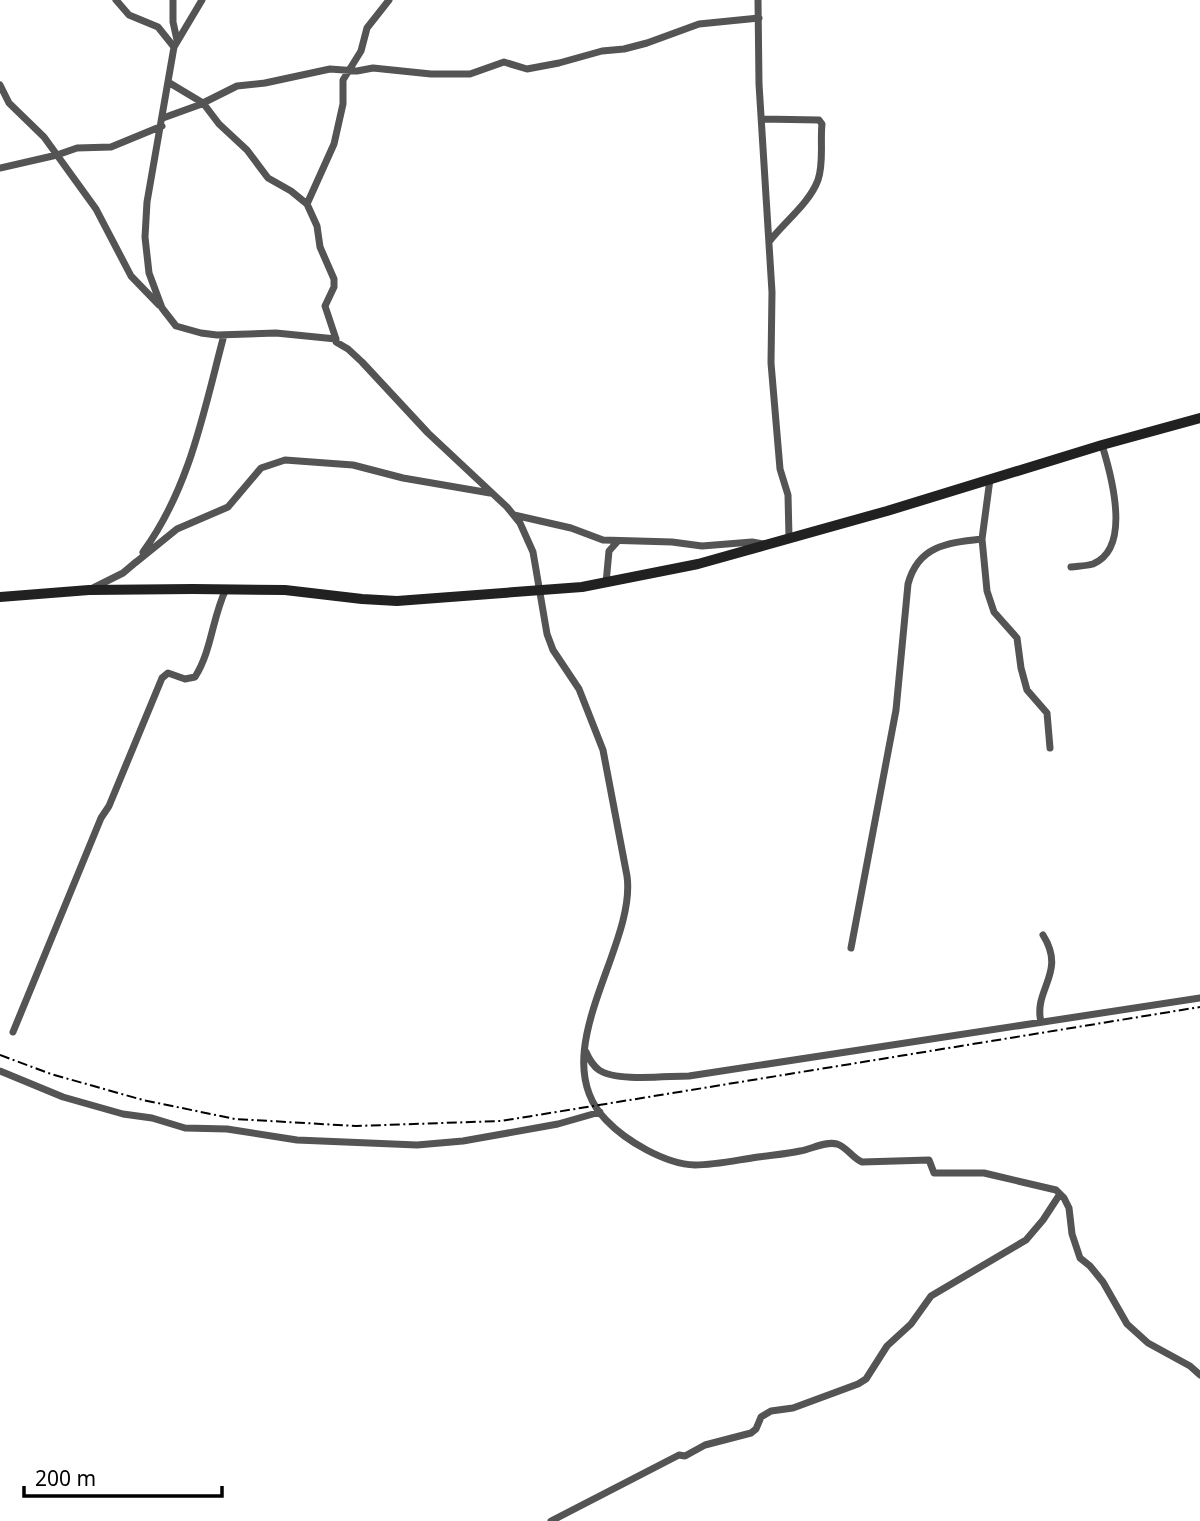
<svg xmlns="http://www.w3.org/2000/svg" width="1200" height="1521" font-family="'Noto Sans',sans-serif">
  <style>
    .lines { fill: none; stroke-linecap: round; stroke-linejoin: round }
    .street { stroke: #545454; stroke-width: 7 }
    .secondary { stroke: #212121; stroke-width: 10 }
    .rail { stroke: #000; stroke-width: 2; stroke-dasharray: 10 3.5 2 3.5; stroke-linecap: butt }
  </style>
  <rect width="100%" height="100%" fill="#fff"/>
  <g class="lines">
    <path class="street" d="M116,0L129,15L158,27L174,47
      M173,0V22L177,40
      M202,0L174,47L147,202L145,237L149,273L162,308L176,326L201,333L217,335L276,333L336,339V342L348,349L362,362L428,433L507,507L520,523L533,552L547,634L553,650L579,689L603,750L627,876C637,947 542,1054 606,1120C626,1141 665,1164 695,1165C716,1165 737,1160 758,1157C772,1155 787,1154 800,1151C812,1149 825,1141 837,1144C847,1147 852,1158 862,1162L929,1160L934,1173H984L1056,1190L1064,1198L1069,1208L1072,1234L1080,1258L1090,1266L1103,1282L1127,1324L1148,1343L1190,1366L1200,1375
      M758,0L759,84L772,292L771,363L780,469L788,495L789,537
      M168,82L203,103L219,124L247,150L268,178L291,191L307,204L317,226L320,247L334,279V287L325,306L336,339
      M0,85L9,103L44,137L96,209L131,276L159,305
      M163,118L199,105L237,86L265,83L330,69L357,71L373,68L431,74H470L504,62L527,69L559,63L602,51L624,49L647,43L699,24L759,18
      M762,119L819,120L822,124C820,142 824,163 818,180C809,204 784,222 769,242
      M0,168L57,155L77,148L111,147L162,126
      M307,204L334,144L343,104V80L361,51L367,28L389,0
      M990,479L982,539L987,591L994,612L1017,638L1021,668L1027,690L1047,713L1050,748
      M514,515L571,528L603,540L672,542L702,546L752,542L764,544
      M143,552C190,488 204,410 224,335
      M135,563L177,529L228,507L261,468L285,460L353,465L403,478L490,493
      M1071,567C1078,566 1086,566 1093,564C1132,548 1111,474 1102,445
      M606,583L609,551L618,541
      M93,588L123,573L136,562
      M851,948L896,710L908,584C918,546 946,543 982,539
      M1041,1022C1033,989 1067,973 1043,935
      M13,1032L101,818L109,806L162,678L168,673L185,679L195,677C212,650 212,618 226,589
      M586,1052C589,1059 592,1065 599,1070C616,1082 667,1076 689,1076L1200,998
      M0,1071L63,1097L123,1114L152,1118L185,1128L227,1129L297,1140L417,1145L463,1141L558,1124L600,1112
      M551,1521L679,1455L685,1456L705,1445L751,1433L756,1429L761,1417L771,1411L793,1408L858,1384L866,1379L887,1346L911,1324L931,1296L1026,1240L1043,1220L1060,1194"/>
    <path class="secondary" d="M0,597L89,590L193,589L285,590L362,599L397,601L582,587L698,564L887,511L1102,445L1200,418"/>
    <path class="rail" d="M0,1055L51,1074L143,1100L235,1119L356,1126L501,1121L1200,1007"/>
  </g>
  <path d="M24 1486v10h198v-10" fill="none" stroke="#000000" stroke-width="3.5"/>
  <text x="35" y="1486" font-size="21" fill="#000000" stroke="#ffffff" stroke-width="5" paint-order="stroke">200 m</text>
</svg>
